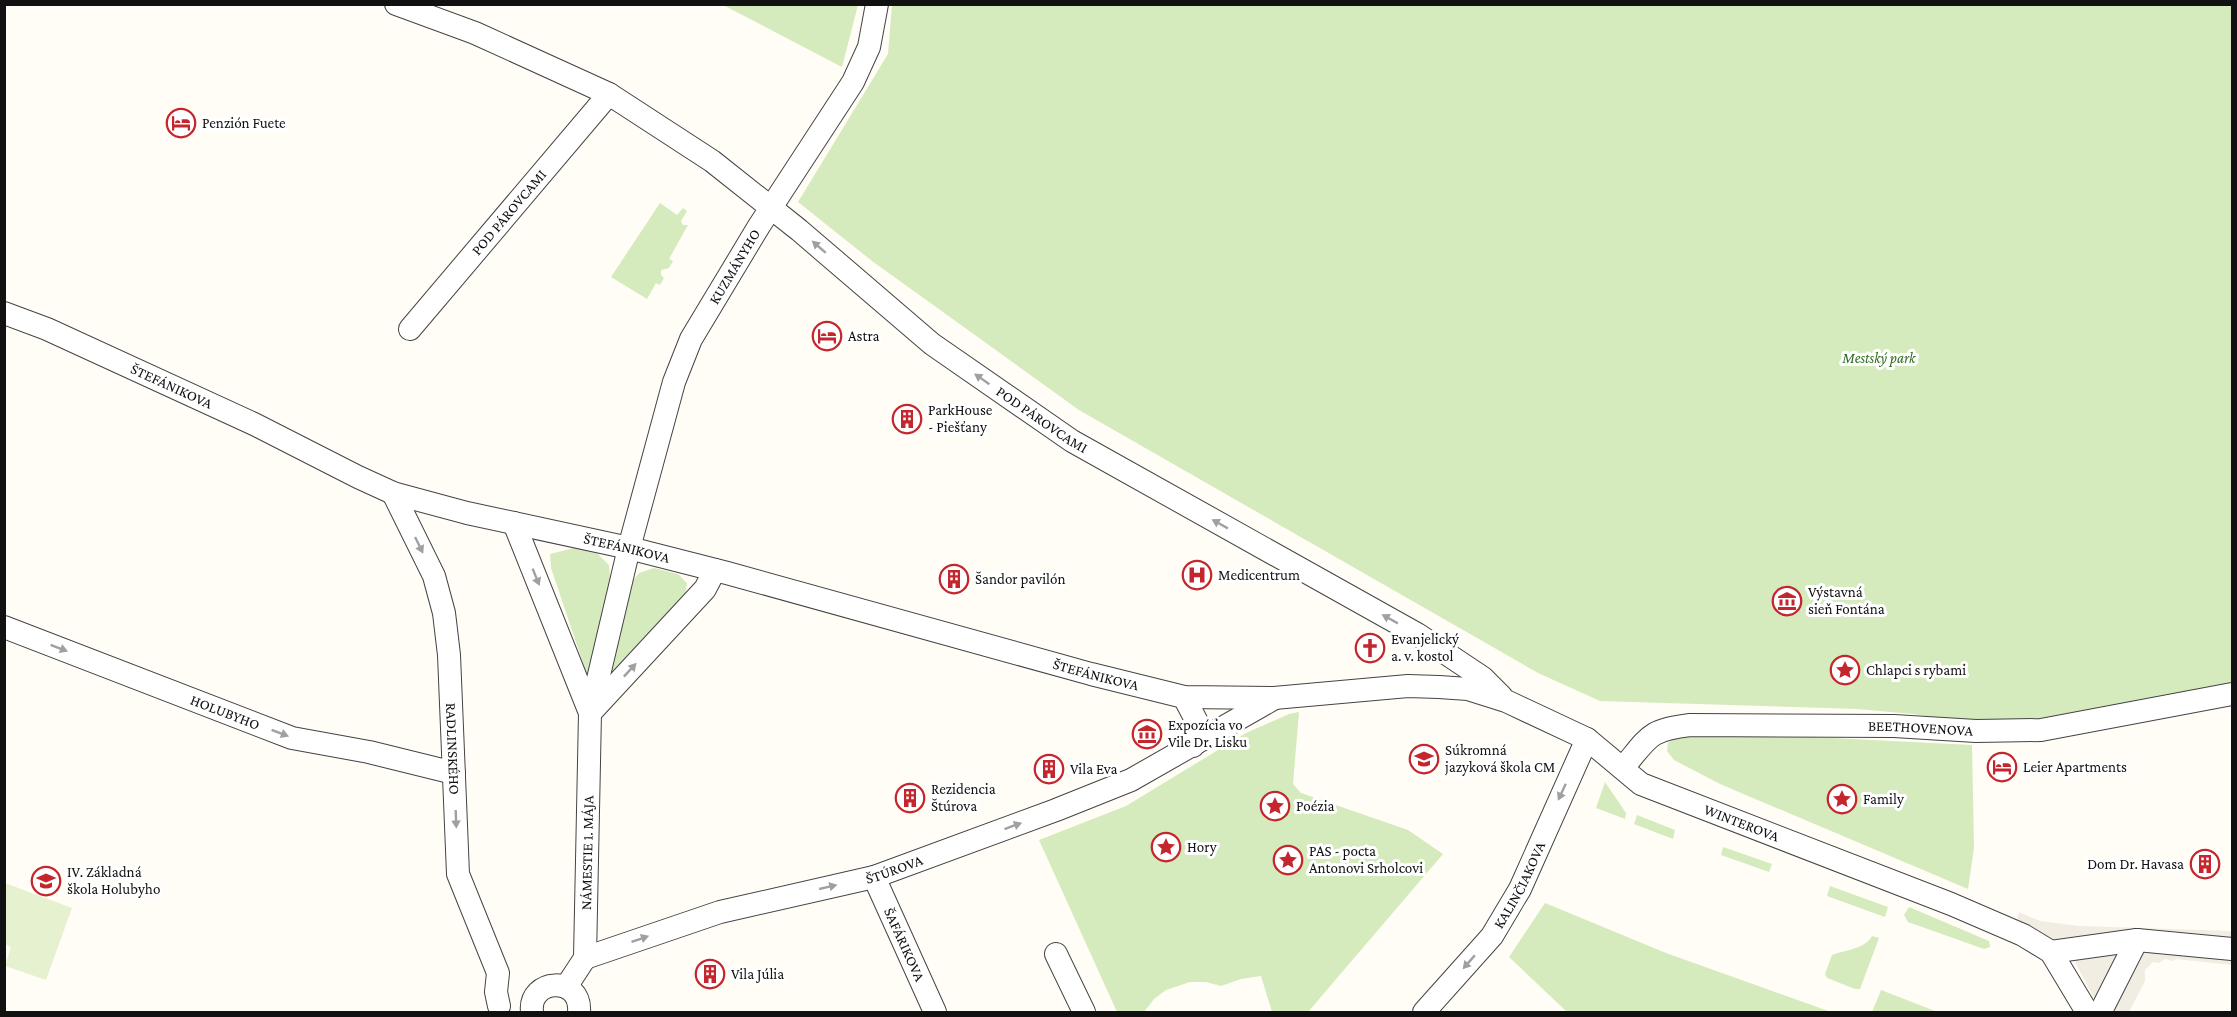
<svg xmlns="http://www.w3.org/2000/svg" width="2237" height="1017" font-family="'Crimson Pro',serif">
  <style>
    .green { fill: #d5ebbd }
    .pitch { fill: #e6f2cf }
    .plaza { fill: #f1ede2 }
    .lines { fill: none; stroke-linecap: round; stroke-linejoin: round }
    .minor-casing { stroke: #444; stroke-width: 24 }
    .minor { stroke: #fff; stroke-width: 22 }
    .oneway { fill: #a0a0a0 }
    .labels { text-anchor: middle; stroke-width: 6; stroke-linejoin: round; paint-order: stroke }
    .poi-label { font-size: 15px; fill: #111; stroke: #fff; text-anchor: start }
    .street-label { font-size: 15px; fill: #111; stroke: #fff }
    .park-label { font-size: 15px; font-style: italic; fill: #2f6b1f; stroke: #fff }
  </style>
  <rect width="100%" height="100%" fill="#fffdf5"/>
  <path class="green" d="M723,5H858L842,67Z
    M892,5H2232V688L2039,719L1963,722L1913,714L1857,709L1600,701L1538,673L1079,410L872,261L798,202L888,54Z
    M660,203L677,215L683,208L687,211L681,221L683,225H688L669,259L673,261L669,268L661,270V275L664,278L660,285L656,283L647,299L611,277Z
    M574,548L598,554L609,565L611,585L587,675L551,568L550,554Z
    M654,568L678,574L687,583L685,596L606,681L632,582L639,573Z
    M1299,712L1293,784L1301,793L1408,830L1443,854L1308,1012H1272L1261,976L1241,979L1221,986L1206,982H1190L1166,990L1154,999L1144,1012H1117L1039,840L1126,806L1246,733L1289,714Z
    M1792,736L1972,745L1974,848L1968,889L1720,784L1674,760L1667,751L1668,743L1677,737Z
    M1605,782L1626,813L1625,819L1596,808Z
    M1637,815L1675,830L1673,839L1634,824Z
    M1723,847L1772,864L1769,872L1721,855Z
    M1830,886L1888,907L1885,917L1827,896Z
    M1545,903L1666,953L1831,1012H1567L1509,957Z
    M1909,907L1989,941L1990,947L1984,949L1908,922L1904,915Z
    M1872,936L1879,938L1860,989H1855L1827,978L1825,974L1832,955C1845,950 1865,949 1872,936Z
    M1881,990L1935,1011L1872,1012Z"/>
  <path class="pitch" d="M5,883L72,908L46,980L5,966L11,947L5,944Z"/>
  <path class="plaza" d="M2019,912L2040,921L2079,926L2232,931V965L2176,959L2173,961L2165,959L2159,963L2153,962L2145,970V981L2129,1012H2101L2069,950L2017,919Z"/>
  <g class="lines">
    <g class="minor-casing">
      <g id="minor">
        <path id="s1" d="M396,4L475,33L609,94L712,161L799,230L932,344L1072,441L1417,634L1483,678L1501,696"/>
        <path id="s2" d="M4,313L47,329L254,424L358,477L393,493L467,513L629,548L727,573L1091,674L1184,697L1274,698L1408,686L1439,687L1468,689L1506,701L1587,739L1641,784L1951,904L2023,935L2051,952L2087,1012"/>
        <path id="s3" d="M410,329L609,94"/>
        <path id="s4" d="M393,493L434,576L444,613L449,655L458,874L498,973L496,992L499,1006"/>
        <path d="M514,523L590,713L705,589L715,570"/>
        <path id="s5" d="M4,627L292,738L369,752L454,773"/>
        <path d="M1184,697L1197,722L1193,746"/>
        <path id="s6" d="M1623,768C1649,737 1648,730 1690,725L1894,726L1976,731L2041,730L2232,694"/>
        <path id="s7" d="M874,877L935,1012"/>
        <path d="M2051,952L2137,940L2232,949"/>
        <path d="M1056,954L1084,1012"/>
        <path id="s8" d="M585,958L720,912L874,877L1056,810L1131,780L1273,699"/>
        <path id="s9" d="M566,987L585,958L590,713L629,548L674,382L691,339L759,226L853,82L869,47L877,4"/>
        <path d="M2101,1011L2137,940"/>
        <path d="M532,1012C528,978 582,975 579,1012"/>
        <path id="s10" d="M1424,1012L1492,936L1520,889L1587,739"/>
      </g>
    </g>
    <use href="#minor" class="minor"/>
  </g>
  <defs><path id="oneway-solid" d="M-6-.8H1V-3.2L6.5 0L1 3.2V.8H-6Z" transform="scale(1.5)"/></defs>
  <g class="oneway">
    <use href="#oneway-solid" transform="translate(819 247) rotate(-139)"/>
    <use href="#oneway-solid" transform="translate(982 379) rotate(-145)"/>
    <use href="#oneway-solid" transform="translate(1220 524) rotate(-151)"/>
    <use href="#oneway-solid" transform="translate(419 545) rotate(64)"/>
    <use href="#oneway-solid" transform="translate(536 577) rotate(68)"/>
    <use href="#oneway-solid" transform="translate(1390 619) rotate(-151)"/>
    <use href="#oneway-solid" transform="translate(59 648) rotate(21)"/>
    <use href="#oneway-solid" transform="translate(630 670) rotate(-47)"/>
    <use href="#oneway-solid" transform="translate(280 733) rotate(21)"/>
    <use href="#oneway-solid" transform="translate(1562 792) rotate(115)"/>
    <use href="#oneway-solid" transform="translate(456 819) rotate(88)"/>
    <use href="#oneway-solid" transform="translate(1013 826) rotate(-20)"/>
    <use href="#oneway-solid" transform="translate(828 887) rotate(-13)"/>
    <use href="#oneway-solid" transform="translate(640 939) rotate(-19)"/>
    <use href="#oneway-solid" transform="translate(1469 962) rotate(131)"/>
  </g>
  <defs>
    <g id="hotel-ring" transform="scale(1.5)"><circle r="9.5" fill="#fff" stroke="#c4262e" stroke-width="1.5"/><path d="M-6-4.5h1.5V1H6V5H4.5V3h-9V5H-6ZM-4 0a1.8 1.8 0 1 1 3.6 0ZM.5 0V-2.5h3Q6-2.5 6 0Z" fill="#c4262e"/></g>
    <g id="building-ring" transform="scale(1.5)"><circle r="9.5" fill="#fff" stroke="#c4262e" stroke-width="1.5"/><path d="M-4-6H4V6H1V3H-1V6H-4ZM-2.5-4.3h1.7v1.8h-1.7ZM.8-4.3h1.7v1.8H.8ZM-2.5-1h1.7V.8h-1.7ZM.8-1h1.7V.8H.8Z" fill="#c4262e"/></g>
    <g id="hospital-ring" transform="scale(1.5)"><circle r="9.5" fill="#fff" stroke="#c4262e" stroke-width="1.5"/><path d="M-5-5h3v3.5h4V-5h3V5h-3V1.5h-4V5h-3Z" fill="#c4262e"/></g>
    <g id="museum-ring" transform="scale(1.5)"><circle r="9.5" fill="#fff" stroke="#c4262e" stroke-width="1.5"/><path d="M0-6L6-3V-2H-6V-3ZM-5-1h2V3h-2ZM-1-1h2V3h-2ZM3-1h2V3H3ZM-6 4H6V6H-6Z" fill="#c4262e"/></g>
    <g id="church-ring" transform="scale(1.5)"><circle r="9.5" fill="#fff" stroke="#c4262e" stroke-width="1.5"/><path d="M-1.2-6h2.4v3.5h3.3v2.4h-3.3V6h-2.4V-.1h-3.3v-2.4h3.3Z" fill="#c4262e"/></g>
    <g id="sight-ring" transform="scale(1.5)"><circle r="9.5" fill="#fff" stroke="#c4262e" stroke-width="1.5"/><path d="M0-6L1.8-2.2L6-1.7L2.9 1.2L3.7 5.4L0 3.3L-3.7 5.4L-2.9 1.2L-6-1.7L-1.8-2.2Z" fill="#c4262e"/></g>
    <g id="school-ring" transform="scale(1.5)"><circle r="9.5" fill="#fff" stroke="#c4262e" stroke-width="1.5"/><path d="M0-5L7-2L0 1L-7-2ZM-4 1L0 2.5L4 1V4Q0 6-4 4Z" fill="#c4262e"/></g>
  </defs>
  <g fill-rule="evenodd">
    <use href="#hotel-ring" x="181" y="123"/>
    <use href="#hotel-ring" x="827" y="336"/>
    <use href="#building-ring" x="907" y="419"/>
    <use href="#hospital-ring" x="1197" y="575"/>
    <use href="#building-ring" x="954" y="579"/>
    <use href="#museum-ring" x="1787" y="601"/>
    <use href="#church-ring" x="1370" y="648"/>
    <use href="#sight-ring" x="1845" y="670"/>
    <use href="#museum-ring" x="1147" y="734"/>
    <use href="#school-ring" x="1424" y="759"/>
    <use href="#hotel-ring" x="2002" y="767"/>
    <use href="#building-ring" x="1049" y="769"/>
    <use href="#building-ring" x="910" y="798"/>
    <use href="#sight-ring" x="1842" y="799"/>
    <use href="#sight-ring" x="1275" y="806"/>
    <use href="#sight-ring" x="1166" y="847"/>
    <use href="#sight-ring" x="1288" y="860"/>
    <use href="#building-ring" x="2205" y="864"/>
    <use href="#school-ring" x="46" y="881"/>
    <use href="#building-ring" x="710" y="974"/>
  </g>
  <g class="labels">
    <g class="poi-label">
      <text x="202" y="128">Penzión Fuete</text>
      <text x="848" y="341">Astra</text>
      <text x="928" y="415">ParkHouse<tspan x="928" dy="17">- Piešťany</tspan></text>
      <text x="1218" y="580">Medicentrum</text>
      <text x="975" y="584">Šandor pavilón</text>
      <text x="1808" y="597">Výstavná<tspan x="1808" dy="17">sieň Fontána</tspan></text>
      <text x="1391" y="644">Evanjelický<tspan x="1391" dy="17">a. v. kostol</tspan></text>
      <text x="1866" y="675">Chlapci s rybami</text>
      <text x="1168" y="730">Expozícia vo<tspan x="1168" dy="17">Vile Dr. Lisku</tspan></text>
      <text x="1445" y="755">Súkromná<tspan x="1445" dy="17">jazyková škola CM</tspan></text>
      <text x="2023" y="772">Leier Apartments</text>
      <text x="1070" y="774">Vila Eva</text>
      <text x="931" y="794">Rezidencia<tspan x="931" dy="17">Štúrova</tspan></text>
      <text x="1863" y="804">Family</text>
      <text x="1296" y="811">Poézia</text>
      <text x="1187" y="852">Hory</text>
      <text x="1309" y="856">PAS - pocta<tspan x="1309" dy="17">Antonovi Srholcovi</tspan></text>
      <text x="2184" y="869" text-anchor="end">Dom Dr. Havasa</text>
      <text x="67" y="877">IV. Základná<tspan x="67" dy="17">škola Holubyho</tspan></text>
      <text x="731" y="979">Vila Júlia</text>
    </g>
    <g class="street-label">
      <text dy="5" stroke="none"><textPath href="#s3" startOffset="153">POD PÁROVCAMI</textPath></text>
      <text dy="5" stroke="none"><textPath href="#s9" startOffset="752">KUZMÁNYHO</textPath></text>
      <text dy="5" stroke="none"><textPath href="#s2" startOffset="183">ŠTEFÁNIKOVA</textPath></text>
      <text dy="5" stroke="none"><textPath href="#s1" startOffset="774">POD PÁROVCAMI</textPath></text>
      <text dy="5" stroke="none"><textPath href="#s2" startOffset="669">ŠTEFÁNIKOVA</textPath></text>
      <text dy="5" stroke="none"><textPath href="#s2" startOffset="1155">ŠTEFÁNIKOVA</textPath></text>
      <text dy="5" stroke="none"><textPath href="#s5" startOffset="237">HOLUBYHO</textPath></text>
      <text dy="5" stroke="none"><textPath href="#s6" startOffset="314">BEETHOVENOVA</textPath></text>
      <text dy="5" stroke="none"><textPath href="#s4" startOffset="267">RADLINSKÉHO</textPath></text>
      <text dy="5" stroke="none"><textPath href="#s2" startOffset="1838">WINTEROVA</textPath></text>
      <text dy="5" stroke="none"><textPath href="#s9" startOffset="140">NÁMESTIE 1. MÁJA</textPath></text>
      <text dy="5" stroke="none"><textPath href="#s8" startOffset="322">ŠTÚROVA</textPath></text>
      <text dy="5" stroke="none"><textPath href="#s10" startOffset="160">KALINČIAKOVA</textPath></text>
      <text dy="5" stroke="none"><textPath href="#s7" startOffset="74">ŠAFÁRIKOVA</textPath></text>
    </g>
    <g class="park-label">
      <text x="1879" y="363">Mestský park</text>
    </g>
  </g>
  <rect width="2237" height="1017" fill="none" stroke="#111111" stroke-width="12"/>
</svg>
